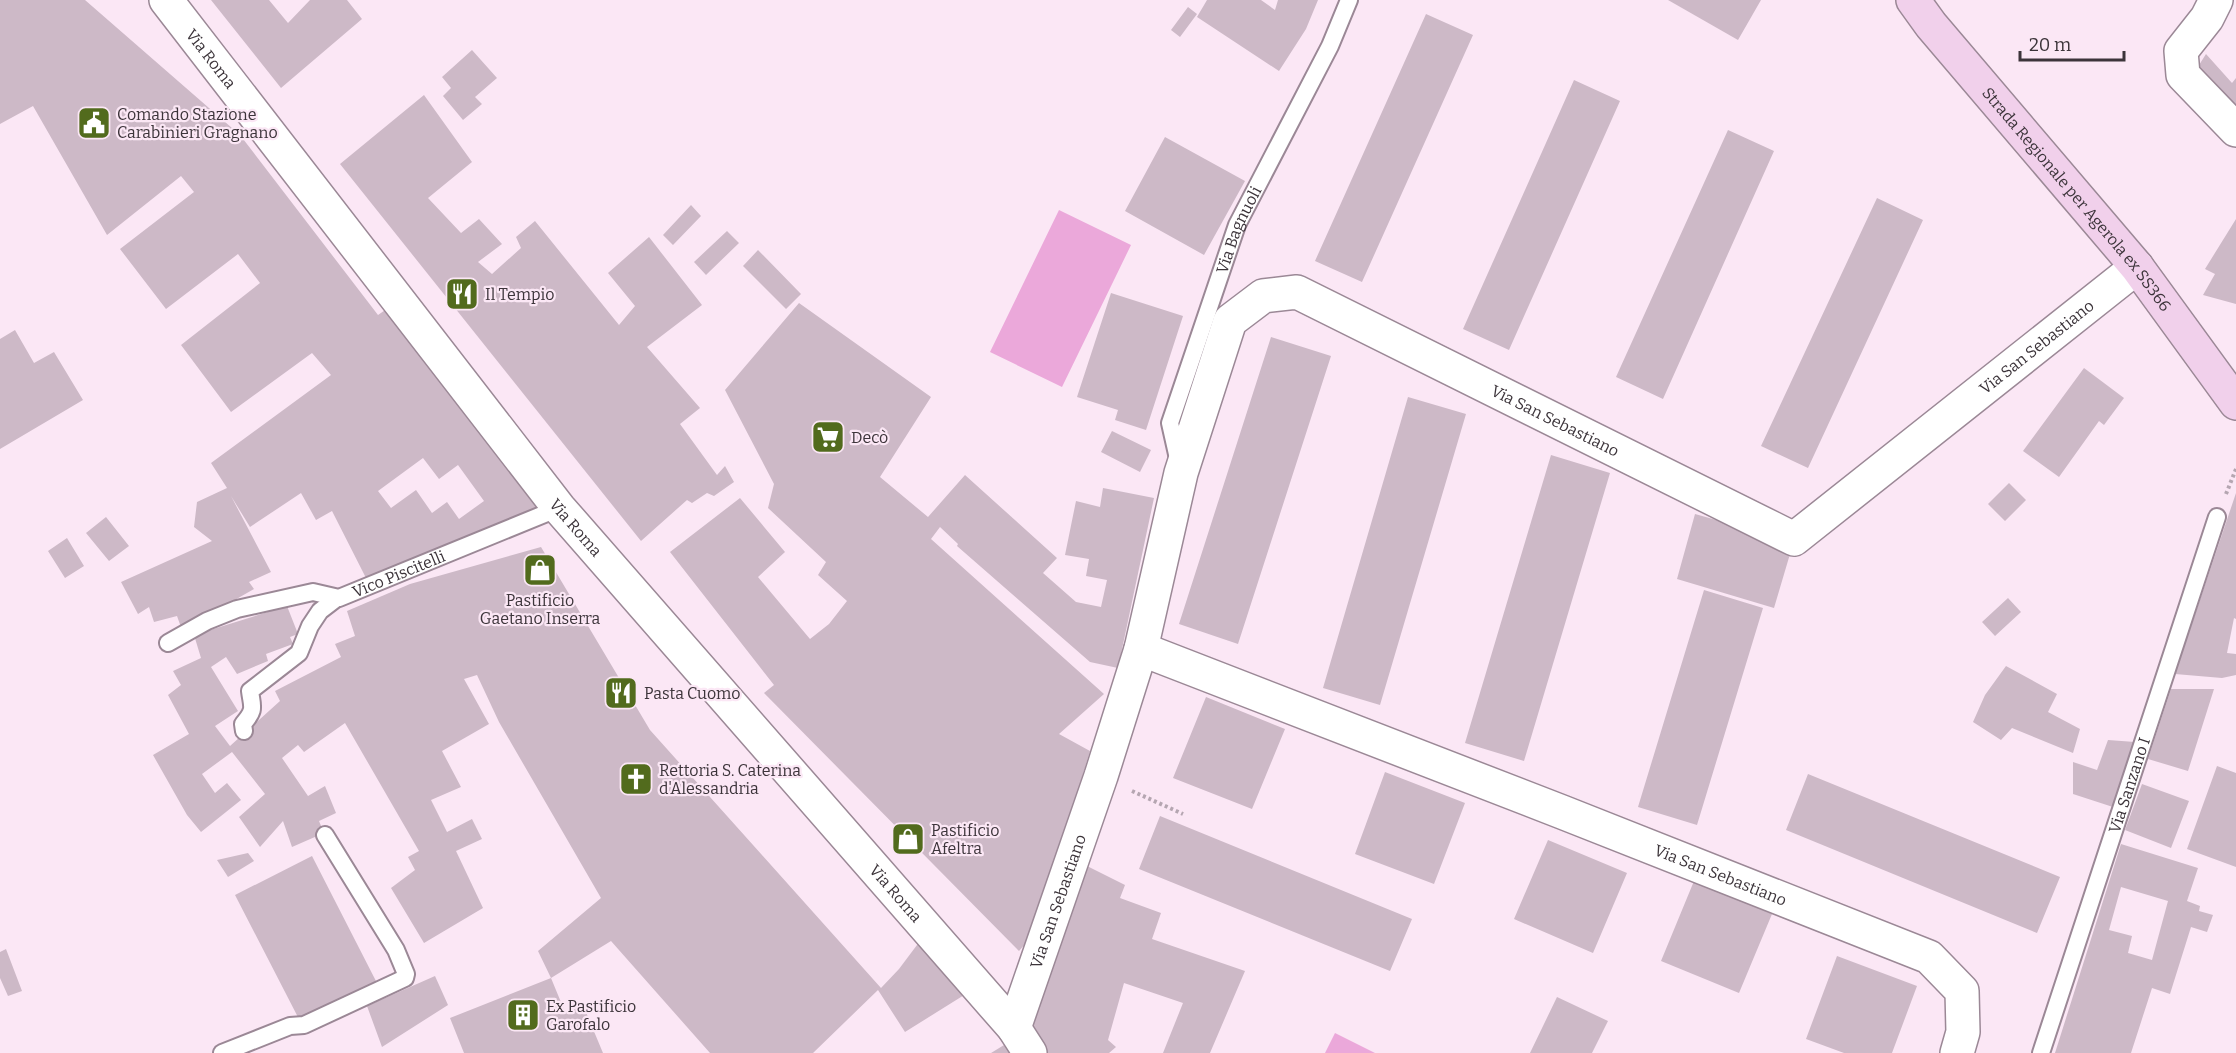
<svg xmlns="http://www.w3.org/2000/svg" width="2236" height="1053" font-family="Bitter,serif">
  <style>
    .green { fill: #eba8da }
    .building { fill: #cdb9c7; fill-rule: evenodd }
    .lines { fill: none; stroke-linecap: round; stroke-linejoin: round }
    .service-casing { stroke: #9b8896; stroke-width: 20 }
    .minor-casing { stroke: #9b8896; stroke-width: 36 }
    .tertiary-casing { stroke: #9b8896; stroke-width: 36 }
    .secondary-casing { stroke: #9b8896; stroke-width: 36 }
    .path { stroke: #b5a6b1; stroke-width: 4; stroke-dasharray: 3 3; stroke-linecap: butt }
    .service { stroke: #fff; stroke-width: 16 }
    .minor { stroke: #fff; stroke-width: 33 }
    .tertiary { stroke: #fff; stroke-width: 33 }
    .secondary { stroke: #f1d0eb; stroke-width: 33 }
    .labels { text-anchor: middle; stroke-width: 4.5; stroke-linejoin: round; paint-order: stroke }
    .street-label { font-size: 16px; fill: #3c343a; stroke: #fbe7f5 }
    .poi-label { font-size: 16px; fill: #3c343a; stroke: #fbe7f5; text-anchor: start }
  </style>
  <rect width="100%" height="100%" fill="#fbe7f5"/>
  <path class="green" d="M1059,210L1131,245L1062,387L990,352Z
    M1335,1033L1375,1053H1325Z"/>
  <path class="building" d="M0,0H85L240,135L378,315L391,306L539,511L366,578L332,511L316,520L301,493L250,527L231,496L271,572L249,582L254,589L182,630L177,616L154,622L149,607L138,614L121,582L212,541L194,527L197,502L227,488L211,463L331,375L312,353L231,412L181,345L260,283L238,254L166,309L120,249L194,192L181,176L107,235L33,106L0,124ZM423,458L439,479L458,465L484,501L459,519L447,502L432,513L416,490L391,508L378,491Z
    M211,0H269L288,23L310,0H347L362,19L281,88Z
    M1207,0H1261L1275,10L1278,0H1318L1306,29L1279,71L1197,17Z
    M1668,0H1761L1738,40Z
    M1188,7L1197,14L1180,37L1171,30Z
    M1426,14L1473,35L1362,282L1315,261Z
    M472,50L497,78L475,97L482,104L463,120L443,96L451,88L442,77Z
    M2206,54L2232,83L2236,78V119L2194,73Z
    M1574,80L1620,101L1509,350L1463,329Z
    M424,95L472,162L428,198L461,233L479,219L502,244L478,262L492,274L521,248L516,237L535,221L619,325L635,306L608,273L649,237L702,305L647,347L700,408L680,424L717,475L725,466L734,482L714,496L707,493L692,503L687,500L641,541L340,164Z
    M1728,130L1774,151L1663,399L1616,377Z
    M1165,137L1245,181L1204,255L1125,211Z
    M1877,198L1923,220L1808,468L1761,446Z
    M691,205L701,216L673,245L663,235Z
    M2236,219V304L2203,295L2215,274L2205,269Z
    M727,231L739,243L706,275L694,262Z
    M758,250L801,294L786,309L743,266Z
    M1111,293L1183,316L1146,430L1115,420L1118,410L1077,397Z
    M799,303L931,397L880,477L928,517L965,475L1057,558L1043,573L1076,602L1101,607L1107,580L1086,576L1089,559L1065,555L1076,501L1100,507L1103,488L1154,498L1118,668L1090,662L957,546L958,544L940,527L931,539L1104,694L1059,734L1090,751L1034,934L1019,951L764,693L774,685L670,552L740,498L785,552L758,577L810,639L829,624L847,601L818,575L826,562L768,508L774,484L725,390Z
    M15,330L34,363L54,352L83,400L0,449V339Z
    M1271,337L1331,356L1238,644L1179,624Z
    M2084,368L2124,398L2104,425L2099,421L2059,477L2023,451Z
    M1408,397L1466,414L1380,705L1323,688Z
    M1112,431L1151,450L1140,472L1101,452Z
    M1551,455L1610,473L1524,761L1465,743Z
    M2009,483L2026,500L2005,521L1988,504Z
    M2236,493V619L2234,618L2227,653L2236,654V675L2222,678L2175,674Z
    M1695,514L1745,528L1790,554L1774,608L1677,579Z
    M106,517L129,546L109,561L86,533Z
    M67,538L84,566L65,578L48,551Z
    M541,547L650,730L881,988L899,969L926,933L977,987L905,1032L878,990L813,1053H710L611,941L551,978L565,1012L583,1005L603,1053H464L450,1018L551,978L538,951L601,898L499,722L477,675L464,679L489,724L442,751L461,787L431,800L447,832L472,819L482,839L456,851L483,908L424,943L391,888L415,870L408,857L419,851L345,723L304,752L298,745L282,758L308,796L325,786L336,813L319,821L324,833L292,847L283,821L260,847L239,817L265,794L232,752L202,774L215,793L227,783L241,800L201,832L187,815L153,755L189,734L168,695L181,685L173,671L201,658L194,635L287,606L298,634L290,637L293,644L266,654L268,661L237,674L226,657L211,667L238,711L215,726L230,746L280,701L275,691L341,657L335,644L355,636L347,611L410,584Z
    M1704,590L1763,608L1697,825L1638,807Z
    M2008,598L2021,612L1995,636L1982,622Z
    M2006,666L2057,694L2048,712L2080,729L2073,753L2012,728L2001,740L1973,722L1985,695Z
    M2171,689H2214L2188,771L2148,759Z
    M1206,697L1285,729L1252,809L1173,778Z
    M2108,740L2135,742L2116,808L2073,794V762L2097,770Z
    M2217,766L2236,773V867L2187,849Z
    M1385,772L1465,803L1434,884L1355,854Z
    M1808,774L2060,877L2037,933L1786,830Z
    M2142,784L2189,801L2171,848L2125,830Z
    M1160,816L1412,919L1390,971L1139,869Z
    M1548,840L1627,873L1593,953L1514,919Z
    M2121,844L2198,868L2187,901L2200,906L2199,911L2213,915L2207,932L2191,927L2170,994L2152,988L2131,1053H2055ZM2121,887L2168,901L2152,960L2128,953L2132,936L2109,930Z
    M248,853L254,861L228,877L217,860Z
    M312,856L378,985L302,1025L235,895Z
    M1081,863L1125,885L1120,898L1161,913L1152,939L1245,971L1210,1053H1163L1183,1003L1124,983L1108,1040L1116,1047L1109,1053H1045L1031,1034L1062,911Z
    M1694,881L1772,914L1739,993L1661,961Z
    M6,949L22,991L8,996L0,978V952Z
    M1837,956L1917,986L1892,1053H1844L1806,1039Z
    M435,976L448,1005L382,1047L367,1006Z
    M1557,997L1608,1021L1592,1053H1530Z
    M1009,1042L1016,1053H991Z"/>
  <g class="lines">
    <g class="service-casing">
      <g id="service">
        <path id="s1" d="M1179,463L1170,423L1237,225L1330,46L1349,0"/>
        <path id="s2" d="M168,643L207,621L237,609L313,592L339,598L559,508"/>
        <path d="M244,731L243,724C256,709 252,707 250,691L299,653L310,626L320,611L337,598"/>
        <path d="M222,1053L290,1026L304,1025L405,978L406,974L396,950L325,835"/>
        <path id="s3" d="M2041,1053L2217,517"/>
      </g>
    </g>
    <g class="minor-casing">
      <g id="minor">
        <path d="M2216,0L2207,18L2181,51L2183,75L2236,130"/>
        <path id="s4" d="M1141,649L1562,812L1929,957L1962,991L1963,1032L1957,1053"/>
      </g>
    </g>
    <g class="tertiary-casing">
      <g id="tertiary">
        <path id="s5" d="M166,0L559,508L1014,1028L1030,1053"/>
        <path id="s6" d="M1014,1028L1101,776L1141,649L1181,473L1230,321L1263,296L1297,292L1794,539L2137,267"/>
      </g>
    </g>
    <g class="secondary-casing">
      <g id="secondary">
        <path id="s7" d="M1913,0L1931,25L2137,267L2236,403"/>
      </g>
    </g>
    <path class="path" d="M2226,494L2236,469
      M1132,791L1183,814"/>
    <use href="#service" class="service"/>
    <use href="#minor" class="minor"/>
    <use href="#tertiary" class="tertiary"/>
    <use href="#secondary" class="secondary"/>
  </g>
  <defs>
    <g id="civic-square" transform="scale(1.725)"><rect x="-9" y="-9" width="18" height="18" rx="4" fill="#526b1d" stroke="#fbe7f5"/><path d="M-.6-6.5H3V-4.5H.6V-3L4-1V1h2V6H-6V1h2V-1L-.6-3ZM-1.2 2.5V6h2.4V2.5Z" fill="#fff"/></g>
    <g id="restaurant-square" transform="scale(1.725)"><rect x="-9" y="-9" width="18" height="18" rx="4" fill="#526b1d" stroke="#fbe7f5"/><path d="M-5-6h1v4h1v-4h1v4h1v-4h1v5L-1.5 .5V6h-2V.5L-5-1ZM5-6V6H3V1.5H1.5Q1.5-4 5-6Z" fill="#fff"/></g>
    <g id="supermarket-square" transform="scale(1.725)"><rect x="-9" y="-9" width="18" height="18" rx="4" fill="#526b1d" stroke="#fbe7f5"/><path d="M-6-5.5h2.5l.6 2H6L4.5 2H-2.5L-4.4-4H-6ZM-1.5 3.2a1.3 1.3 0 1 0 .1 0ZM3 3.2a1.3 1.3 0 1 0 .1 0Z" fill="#fff"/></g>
    <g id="shop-square" transform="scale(1.725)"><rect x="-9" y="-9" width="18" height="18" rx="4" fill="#526b1d" stroke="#fbe7f5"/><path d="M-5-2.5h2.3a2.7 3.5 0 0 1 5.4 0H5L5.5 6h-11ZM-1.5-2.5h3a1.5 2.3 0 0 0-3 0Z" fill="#fff"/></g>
    <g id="church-square" transform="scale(1.725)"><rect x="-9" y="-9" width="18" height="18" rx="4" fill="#526b1d" stroke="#fbe7f5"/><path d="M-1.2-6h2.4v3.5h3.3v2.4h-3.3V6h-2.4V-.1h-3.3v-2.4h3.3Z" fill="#fff"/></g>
    <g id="building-square" transform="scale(1.725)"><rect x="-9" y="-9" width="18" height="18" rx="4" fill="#526b1d" stroke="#fbe7f5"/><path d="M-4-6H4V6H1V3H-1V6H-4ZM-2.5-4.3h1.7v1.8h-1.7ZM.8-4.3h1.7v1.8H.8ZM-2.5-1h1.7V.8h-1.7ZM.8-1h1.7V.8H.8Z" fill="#fff"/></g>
  </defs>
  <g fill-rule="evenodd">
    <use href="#civic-square" x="94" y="123"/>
    <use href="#restaurant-square" x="462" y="294"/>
    <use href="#supermarket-square" x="828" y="437"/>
    <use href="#shop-square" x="540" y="570"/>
    <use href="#restaurant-square" x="621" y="693"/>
    <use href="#church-square" x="636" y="779"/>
    <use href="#shop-square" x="908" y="839"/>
    <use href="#building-square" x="523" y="1015"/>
  </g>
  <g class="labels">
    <g class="street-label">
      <text dy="6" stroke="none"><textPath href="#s5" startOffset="74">Via Roma</textPath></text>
      <text dy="6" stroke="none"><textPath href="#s7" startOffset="258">Strada Regionale per Agerola ex SS366</textPath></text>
      <text dy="6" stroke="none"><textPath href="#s1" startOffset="246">Via Bagnuoli</textPath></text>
      <text dy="6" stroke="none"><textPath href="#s6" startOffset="1680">Via San Sebastiano</textPath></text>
      <text dy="6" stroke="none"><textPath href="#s6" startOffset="1104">Via San Sebastiano</textPath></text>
      <text dy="6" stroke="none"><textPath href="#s5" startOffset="668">Via Roma</textPath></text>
      <text dy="6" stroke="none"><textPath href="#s2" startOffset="246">Vico Piscitelli</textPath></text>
      <text dy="6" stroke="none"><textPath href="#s3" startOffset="282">Via Sanzano I</textPath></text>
      <text dy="6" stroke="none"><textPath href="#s4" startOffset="622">Via San Sebastiano</textPath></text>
      <text dy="6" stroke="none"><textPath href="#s5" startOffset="1154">Via Roma</textPath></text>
      <text dy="6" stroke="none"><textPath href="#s6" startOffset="134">Via San Sebastiano</textPath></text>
    </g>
    <g class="poi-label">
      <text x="117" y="120">Comando Stazione<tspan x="117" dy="18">Carabinieri Gragnano</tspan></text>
      <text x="485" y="300">Il Tempio</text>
      <text x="851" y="443">Decò</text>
      <text x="540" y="606" text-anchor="middle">Pastificio<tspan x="540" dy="18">Gaetano Inserra</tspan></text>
      <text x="644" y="699">Pasta Cuomo</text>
      <text x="659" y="776">Rettoria S. Caterina<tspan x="659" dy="18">d'Alessandria</tspan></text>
      <text x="931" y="836">Pastificio<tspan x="931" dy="18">Afeltra</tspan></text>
      <text x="546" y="1012">Ex Pastificio<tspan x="546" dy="18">Garofalo</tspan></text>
    </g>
  </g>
  <path d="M2020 51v9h104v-9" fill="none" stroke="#3c343a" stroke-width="3"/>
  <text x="2029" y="51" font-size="18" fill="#3c343a" stroke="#fbe7f5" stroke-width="4.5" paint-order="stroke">20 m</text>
</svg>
